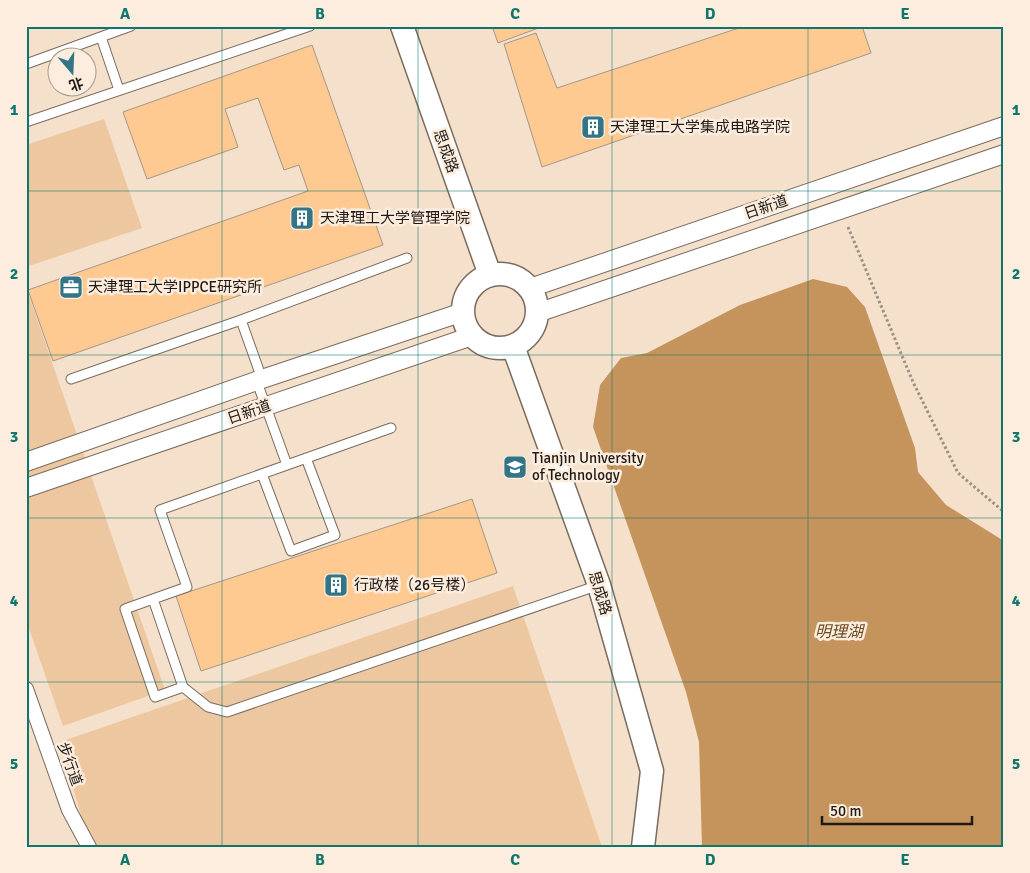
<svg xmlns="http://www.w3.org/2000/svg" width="1030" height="873" font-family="Signika,'Noto Sans SC',sans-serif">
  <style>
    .built { fill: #f5e1cb; fill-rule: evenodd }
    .green { fill: #ecc7a0 }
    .water { fill: #c5945c }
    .building { fill: #feca91; stroke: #a39688 }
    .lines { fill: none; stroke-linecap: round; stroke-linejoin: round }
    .service-casing { stroke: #796c5f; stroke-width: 11 }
    .pedestrian-casing { stroke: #796c5f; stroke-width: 16 }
    .minor-casing { stroke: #796c5f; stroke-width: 20 }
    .tertiary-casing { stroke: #796c5f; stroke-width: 25 }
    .path { stroke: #9b9086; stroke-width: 3; stroke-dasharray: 2.5 2.5; stroke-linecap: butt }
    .service { stroke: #fff; stroke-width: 9 }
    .pedestrian { stroke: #fff; stroke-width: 14 }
    .minor { stroke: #fff; stroke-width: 18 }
    .tertiary { stroke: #fff; stroke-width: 22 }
    .grid { fill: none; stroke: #0f766e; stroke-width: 1; stroke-opacity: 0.55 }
    .labels { text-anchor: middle; stroke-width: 5; stroke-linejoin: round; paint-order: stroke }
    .poi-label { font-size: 15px; fill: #201a15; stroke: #fcedde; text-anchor: start }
    .street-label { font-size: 15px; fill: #201a15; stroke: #fcedde }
    .water-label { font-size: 16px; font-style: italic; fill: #6c4a20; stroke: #fcedde }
    .neatline { fill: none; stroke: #0f766e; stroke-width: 2 }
    .grid-label { font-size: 16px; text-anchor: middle; font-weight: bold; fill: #0f766e }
  </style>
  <rect width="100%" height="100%" fill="#fcedde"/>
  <path class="built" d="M26,26H1004V847H26ZM58,58H88V88H58Z"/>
  <path class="green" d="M104,119L142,228L26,267V145Z
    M26,287L165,690L63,726L26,620Z
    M513,586L602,847H90L60,742Z"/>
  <path class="water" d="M813,279L847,287L865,307L915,448L918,472L946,505L1004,541V847H702L699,742L686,692L593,427L600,385L621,358L647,353L740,305Z"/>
  <path class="building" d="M492,26H544L498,43Z
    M745,26H862L871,53L542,167L504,44L536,33L557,88Z
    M312,45L383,245L53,361L28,290L308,191L299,165L284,170L258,98L225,109L238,147L147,179L123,112Z
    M472,499L497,573L201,671L176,596Z"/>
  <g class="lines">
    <g class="service-casing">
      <path id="service" d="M101,37L119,90
        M26,64L131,26
        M26,122L310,26
        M71,379L241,320
        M262,379L241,320L407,258
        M257,382L287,465L160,510L187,587L153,599L183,687L208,707L227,712L599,585
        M287,465L391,428
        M262,474L291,551L335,535L306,458
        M153,599L125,609L155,697L183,687"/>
    </g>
    <g class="pedestrian-casing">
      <path id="pedestrian" d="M26,689L69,810L89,847"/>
    </g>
    <g class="minor-casing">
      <path id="minor" d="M530,288L1004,126
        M537,313L1004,154
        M26,462L262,379L463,312
        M26,488L472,336"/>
    </g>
    <g class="tertiary-casing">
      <path id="tertiary" d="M402,26L490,275
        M463 311a37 37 0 1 1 74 0a37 37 0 1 1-74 0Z
        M513,346L599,585L652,771L643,847"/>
    </g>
    <path class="path" d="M848,227L913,382L958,473L1004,512"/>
    <use href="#service" class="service"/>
    <use href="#pedestrian" class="pedestrian"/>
    <use href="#minor" class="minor"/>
    <use href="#tertiary" class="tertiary"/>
  </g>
  <path class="grid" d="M222,26V847M418,26V847M612,26V847M808,26V847M26,191H1004M26,355H1004M26,518H1004M26,682H1004"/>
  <defs>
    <g id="building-square" transform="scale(1.25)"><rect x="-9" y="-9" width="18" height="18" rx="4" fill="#337587" stroke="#fcedde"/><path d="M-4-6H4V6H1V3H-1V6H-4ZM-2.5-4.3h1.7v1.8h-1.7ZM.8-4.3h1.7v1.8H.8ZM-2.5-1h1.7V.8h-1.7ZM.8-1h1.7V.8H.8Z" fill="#fff"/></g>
    <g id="office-square" transform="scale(1.25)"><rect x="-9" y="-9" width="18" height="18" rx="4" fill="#337587" stroke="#fcedde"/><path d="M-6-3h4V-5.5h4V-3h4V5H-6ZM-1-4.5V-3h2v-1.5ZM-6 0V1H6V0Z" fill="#fff"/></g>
    <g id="university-square" transform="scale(1.25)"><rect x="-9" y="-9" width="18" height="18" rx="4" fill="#337587" stroke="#fcedde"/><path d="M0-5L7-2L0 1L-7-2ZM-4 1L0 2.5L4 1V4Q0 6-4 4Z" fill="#fff"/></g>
  </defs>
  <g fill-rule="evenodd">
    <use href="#building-square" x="593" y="127"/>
    <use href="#building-square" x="302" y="218"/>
    <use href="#office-square" x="71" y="287"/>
    <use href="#university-square" x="515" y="467"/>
    <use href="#building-square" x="336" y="585"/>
  </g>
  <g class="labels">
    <g class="poi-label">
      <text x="610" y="132">天津理工大学集成电路学院</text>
      <text x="320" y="223">天津理工大学管理学院</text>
      <text x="88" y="292">天津理工大学IPPCE研究所</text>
      <text x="532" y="463">Tianjin University<tspan x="532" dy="17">of Technology</tspan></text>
      <text x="354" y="590">行政楼（26号楼）</text>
    </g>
    <g class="street-label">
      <text transform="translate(446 151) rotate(70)" y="5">思成路</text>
      <text transform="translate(766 207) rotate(-19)" y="5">日新道</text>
      <text transform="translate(249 412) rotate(-19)" y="5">日新道</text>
      <text transform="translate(600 593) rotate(73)" y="5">思成路</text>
      <text transform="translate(70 764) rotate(70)" y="5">步行道</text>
    </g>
    <g class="water-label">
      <text x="839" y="637">明理湖</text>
    </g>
  </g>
  <rect width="1030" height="873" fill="none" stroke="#fcedde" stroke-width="55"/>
  <g transform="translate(72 72) rotate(161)"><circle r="24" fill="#fcedde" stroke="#a4998e"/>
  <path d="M0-4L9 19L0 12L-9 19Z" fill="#337587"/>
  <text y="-8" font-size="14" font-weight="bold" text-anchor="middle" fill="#201a15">北</text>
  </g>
  <path d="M822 816v8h150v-8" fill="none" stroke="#201a15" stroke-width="2.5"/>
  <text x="830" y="816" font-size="15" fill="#201a15" stroke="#fcedde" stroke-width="4" paint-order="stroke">50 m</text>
  <rect x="28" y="28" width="974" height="818" class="neatline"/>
  <g class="grid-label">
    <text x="125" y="19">A</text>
    <text x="320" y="19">B</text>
    <text x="515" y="19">C</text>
    <text x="710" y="19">D</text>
    <text x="905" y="19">E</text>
    <text x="14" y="115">1</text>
    <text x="1016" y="115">1</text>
    <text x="14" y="279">2</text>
    <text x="1016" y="279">2</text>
    <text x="14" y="442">3</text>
    <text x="1016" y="442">3</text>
    <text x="14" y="606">4</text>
    <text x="1016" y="606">4</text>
    <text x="14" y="769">5</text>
    <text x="1016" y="769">5</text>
    <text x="125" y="865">A</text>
    <text x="320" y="865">B</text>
    <text x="515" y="865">C</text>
    <text x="710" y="865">D</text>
    <text x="905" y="865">E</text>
  </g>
</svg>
